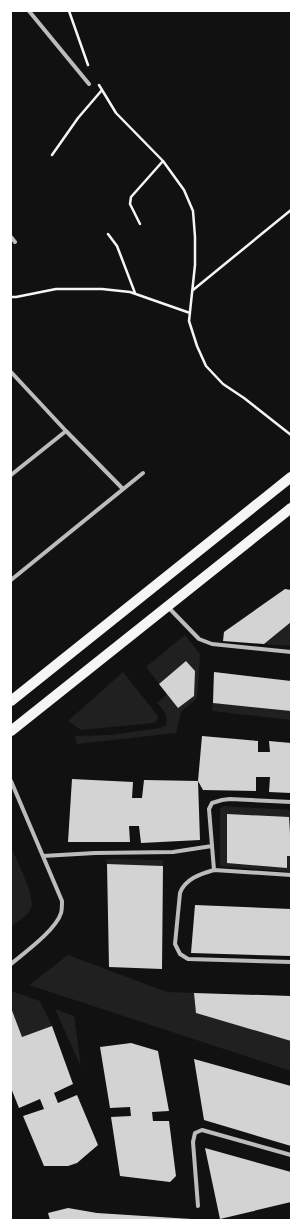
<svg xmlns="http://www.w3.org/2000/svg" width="302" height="1231" font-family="'Times New Roman',serif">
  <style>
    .green { fill: #202020 }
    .building { fill: #d3d3d3 }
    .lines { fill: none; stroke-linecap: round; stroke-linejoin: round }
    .path { stroke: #f5f5f5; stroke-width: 2.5 }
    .minor { stroke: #bcbcbc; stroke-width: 4 }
    .primary { stroke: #f5f5f5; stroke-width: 10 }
  </style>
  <rect width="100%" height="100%" fill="#111"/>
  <path class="green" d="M291,622V646L264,644Z
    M185,635L200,654L197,698L181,712L176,733L77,744L75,736L111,735L160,728L166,725C168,715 164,710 157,703L167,694L146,667Z
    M123,672L157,715L158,718L157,720L154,723L81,730L68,721Z
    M214,672L291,681V720L212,711Z
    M225,806L291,810V872L220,866V810L222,807Z
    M11,847C16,859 36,897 31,908C28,916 17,922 11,927Z
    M106,859L163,860V866L107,864Z
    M68,955L167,992L194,993L196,1013L291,1041V1071L29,985Z
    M11,991L40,1001L52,1026L11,1041Z
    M55,1009L74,1016L81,1067Z"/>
  <path class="building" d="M285,589L291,590V622L264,644L223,641L224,632Z
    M186,661L195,671L194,696L178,708L159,684Z
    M214,672L291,681V711L213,703Z
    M202,736L258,741V752H270L269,741L291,743V793L269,792L270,777H256V791L203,790L198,781Z
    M72,779L133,782L132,798H142L144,780L198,781L200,840L141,843L139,826H129L130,842H68Z
    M227,814L289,817L290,834H291V856H287V868L227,863Z
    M107,864L163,866L162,969L109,967Z
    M195,905L291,909V956L191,953Z
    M194,993L291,996V1041L196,1013Z
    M11,1008L22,1037L52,1026L73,1084L54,1093L58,1103L77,1095L98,1145L77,1163L68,1166H44L23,1116L44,1109L40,1099L19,1108L11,1088Z
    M131,1043L158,1051L169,1111L152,1112L153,1121H169L176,1176L170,1182L120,1176L111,1117L131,1116L130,1107L110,1108L100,1047Z
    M194,1059L291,1086V1146L204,1120Z
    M205,1148L291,1172V1202L220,1219Z
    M68,1208L97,1213L191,1219V1220H50L48,1213Z"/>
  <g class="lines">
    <path class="path" d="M69,11L88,65
      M99,85L116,113L163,161L184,190L193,211L195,237V265L189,321L197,346L206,366L223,384L244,398L291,435
      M52,155L78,118L102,90
      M140,224L130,204L131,197L163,161
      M108,234L117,246L135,293
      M193,290L291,210
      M11,297H16L56,289H102L130,292L190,313"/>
    <path class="minor" d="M29,11L89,84
      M11,237L15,242
      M11,372L66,431L123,489
      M11,475L66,431
      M11,580L143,473
      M168,607L199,639L212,644L291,652
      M11,781L62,901C62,905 62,910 61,913C56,930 24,953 11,964
      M43,856L95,853L173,852L212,846
      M214,870L209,809L212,803L222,800L230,799L291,802
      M291,875L214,870C200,874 185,879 180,893L175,944L180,954L188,959L291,962
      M198,1206L193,1142L195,1133L202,1130L291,1155"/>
    <path class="primary" d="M11,701L291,477
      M11,731L291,508"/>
  </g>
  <rect width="302" height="1231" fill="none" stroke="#ffffff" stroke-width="24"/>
</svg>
